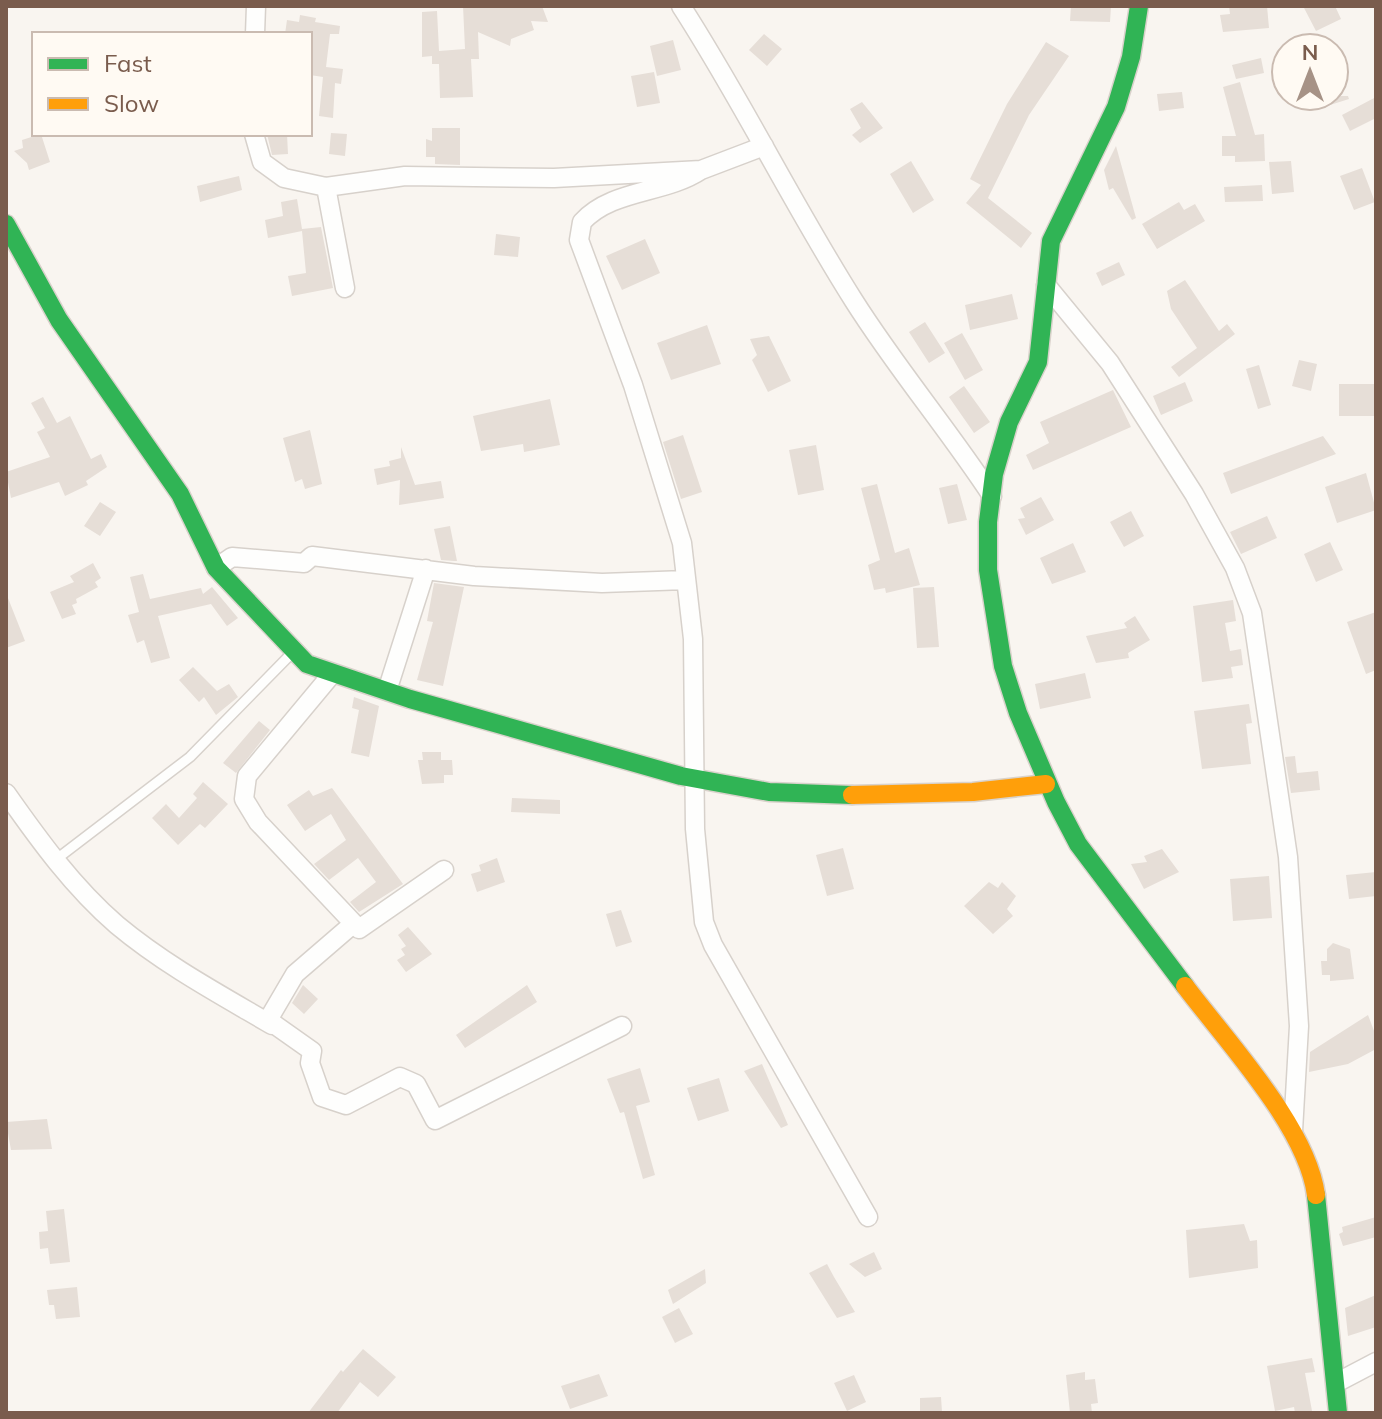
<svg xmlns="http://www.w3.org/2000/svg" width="1382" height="1419" font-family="Mulish,sans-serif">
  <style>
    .building { fill: #e6ded7 }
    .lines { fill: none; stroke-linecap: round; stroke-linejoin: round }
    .lane-casing { stroke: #d7d1cb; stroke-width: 12 }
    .street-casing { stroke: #d7d1cb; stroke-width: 21 }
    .fast-casing { stroke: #d9d2cb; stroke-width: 21 }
    .slow-casing { stroke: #d9d2cb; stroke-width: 21 }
    .lane { stroke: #fefefd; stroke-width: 9 }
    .street { stroke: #fefefd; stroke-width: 18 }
    .fast { stroke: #30b455; stroke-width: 18 }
    .slow { stroke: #ff9f0a; stroke-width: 18 }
  </style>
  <rect width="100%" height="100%" fill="#f9f5f0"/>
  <path class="building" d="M463,6H542L548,22L531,21L534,30L511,39L510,46L478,32L479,59H471L473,97L440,98L439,64H432V56L422,57V12L437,11L439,51L465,49Z
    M1071,6H1111L1110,22L1070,21Z
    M1229,6H1267L1269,28L1223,32L1220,15L1230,14Z
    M1303,6H1335L1341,19L1316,31Z
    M300,15L316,18L315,22L340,26L339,34H330L326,67L343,69L341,84L335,83L333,118L319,116L323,77L310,75V34H285L287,20L299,22Z
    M764,34L782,49L767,66L749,50Z
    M673,40L681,70L657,76L650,46Z
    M1046,42L1069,56L1029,115L988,198L1032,233L1021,248L966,203L981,185L970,179L1007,104Z
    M1261,58L1264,73L1236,79L1232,65Z
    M654,72L660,103L637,107L631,76Z
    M1240,82L1255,135L1264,134L1265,161L1235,162V156H1222V136H1236L1223,87Z
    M1182,92L1184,108L1159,111L1157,94Z
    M1306,96H1348L1349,99L1311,111Z
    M1376,97V118L1350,131L1342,115Z
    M862,102L883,128L860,143L852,135L861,128L850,109Z
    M432,128H460V165L435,164V157H426V139L432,141Z
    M331,133L347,134L345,156L329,154Z
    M41,134L50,162L29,170L27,163L14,151L23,148L22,140Z
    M267,134H287L288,154L272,155Z
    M1116,146L1136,218L1132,220L1113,188L1109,190L1104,170Z
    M911,161L934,200L913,213L890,174Z
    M1291,161L1294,192L1272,194L1269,162Z
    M1362,168L1375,202L1354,210L1340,176Z
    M239,176L242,190L200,202L197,186Z
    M1262,185L1263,201L1225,202L1224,187Z
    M297,199L302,229L321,227L333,288L292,296L288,276L306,273L302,231L268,238L265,220L283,216L281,202Z
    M1179,202L1184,210L1195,204L1205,221L1157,249L1142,224Z
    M496,234L520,237L518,257L494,255Z
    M645,239L660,273L622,290L606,256Z
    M1119,262L1125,275L1102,286L1096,273Z
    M1185,280L1219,331L1227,324L1235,334L1179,377L1171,367L1197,348L1171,309L1167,291Z
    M1012,294L1018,319L970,330L965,305Z
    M925,322L945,353L929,363L909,332Z
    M707,325L721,364L671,380L657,343Z
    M962,333L983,370L965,380L944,343Z
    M769,336L791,381L768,392L752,360L757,355L750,339Z
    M1299,360L1317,364L1311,391L1292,386Z
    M1259,365L1271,405L1258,409L1246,369Z
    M1185,382L1193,401L1161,415L1153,396Z
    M1339,384H1375L1376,416H1339Z
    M964,386L990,422L974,433L949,397Z
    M1113,390L1131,427L1033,470L1026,455L1049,443L1040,422Z
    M43,397L57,423L70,416L91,459L101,454L107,467L86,481L88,485L65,496L59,482L11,498L6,472L50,457L37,432L45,428L31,403Z
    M550,399L560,445L524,452L523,444L481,451L473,416Z
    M310,430L322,484L305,489L302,479L295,482L283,438Z
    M683,435L702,492L681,499L663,442Z
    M1323,436L1336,454L1231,494L1223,473Z
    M816,445L824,490L798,495L789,450Z
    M401,447L415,485L441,481L444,498L399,505L400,480L377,485L374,469L390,466L389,461L401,458Z
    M1366,473L1376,510L1337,523L1325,487Z
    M877,484L895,553L909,548L920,585L886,593L885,588L874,590L868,565L880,560L861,488Z
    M957,484L967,520L948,524L939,488Z
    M1041,497L1054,520L1026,535L1018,519L1025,518L1020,508Z
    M100,502L116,512L100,536L84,526Z
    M1131,511L1144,536L1124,547L1110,522Z
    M1267,516L1277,538L1241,554L1230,532Z
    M450,526L457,561H454L441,560L434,529Z
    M1330,542L1343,570L1316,582L1304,554Z
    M1073,543L1086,572L1052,584L1040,558Z
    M93,563L101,578L95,582L98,587L76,599L77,603L72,605L76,614L62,619L50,592L74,582L70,576Z
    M143,574L150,599L201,588L203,594L212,587L238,618L227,626L211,604L158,616L170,658L151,663L144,640L137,643L128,615L139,612L130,577Z
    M434,583L464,587L443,686L417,680L433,622L427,621Z
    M934,587L939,647L917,648L913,588Z
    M6,593L25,641L6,648Z
    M1233,600L1236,621L1225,623L1230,651L1241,649L1243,665L1231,667L1233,678L1202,682L1193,606Z
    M1376,612V670L1366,674L1347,622Z
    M1135,616L1150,640L1128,653L1129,658L1096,663L1086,636L1127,628L1124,623Z
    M193,667L217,691L229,684L238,697L216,715L204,697L199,702L179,680Z
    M1085,673L1091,698L1040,709L1035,684Z
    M354,697L379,706L369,757L351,753L359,710L352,708Z
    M1249,704L1252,723L1246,724L1251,764L1202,769L1194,711Z
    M259,721L270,730L236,773L223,763Z
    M422,752H441V760H452L453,775H444V783L422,784L418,760H423Z
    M1295,756L1297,773L1318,771L1320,790L1291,793L1285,757Z
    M203,782L228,804L205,828L200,824L178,845L152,818L166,804L179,818L197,798L193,794Z
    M332,788L403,884L359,912L350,902L376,882L358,858L329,880L314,864L346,840L331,814L305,831L287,805L309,790L313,796Z
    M512,798L560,800V814L511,812Z
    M843,848L854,889L827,896L816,855Z
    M1162,849L1179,872L1144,889L1131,864L1147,862L1144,856Z
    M497,858L505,882L477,892L471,874L481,871L479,865Z
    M1376,872V896L1349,899L1346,875Z
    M1269,876L1272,918L1233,921L1230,879Z
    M989,882L998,888L1002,882L1016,896L1007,909L1013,916L993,934L964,906Z
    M621,910L632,942L616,947L606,914Z
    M408,927L432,954L406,972L397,960L405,955L401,949L406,946L398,935Z
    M1333,943L1350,949L1354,979L1330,981V975H1322L1321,961H1327V949Z
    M303,985L318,999L304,1014L292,1003Z
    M527,985L537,1002L465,1048L456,1035Z
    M1368,1015L1376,1036V1049L1348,1064L1309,1072L1310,1052Z
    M762,1064L788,1125L781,1128L744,1071Z
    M640,1068L650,1102L636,1106L655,1175L643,1179L624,1112L620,1113L607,1079Z
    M719,1078L729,1111L698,1121L687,1088Z
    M47,1119L52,1149L11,1150L6,1122Z
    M64,1209L70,1262L50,1264L48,1248L40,1249L39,1232L48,1231L46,1211Z
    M1376,1217V1237L1343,1246L1339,1234L1343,1232L1342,1227Z
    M1244,1224L1250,1241L1257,1240L1258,1268L1189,1278L1186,1230Z
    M874,1252L882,1269L865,1277L849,1264Z
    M827,1264L834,1277L855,1312L837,1318L809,1273Z
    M705,1269L706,1283L673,1304L668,1290Z
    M77,1287L80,1317L56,1319L54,1305H49L47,1290Z
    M1376,1295V1327L1348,1336L1345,1308Z
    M679,1308L693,1334L675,1343L662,1317Z
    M363,1349L396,1377L378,1397L360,1382L337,1413H308L341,1370L343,1372Z
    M1312,1358L1315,1372L1305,1373L1312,1411L1295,1413L1294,1407L1275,1411L1267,1366Z
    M1085,1372V1380L1095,1379L1098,1403L1091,1404L1092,1413H1070L1066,1375Z
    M599,1374L608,1396L570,1409L561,1386Z
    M854,1375L866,1402L847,1411L834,1383Z
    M941,1397L942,1412L920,1413V1398Z"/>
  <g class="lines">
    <g class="lane-casing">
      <path id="lane" d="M54,861L190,757L292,653"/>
    </g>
    <g class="street-casing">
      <path id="street" d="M681,6C743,102 793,205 854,301C897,369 948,429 992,496
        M255,34L256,6
        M254,134L262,162L284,178L326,187L405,176L554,178L701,170L764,146
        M701,170C665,194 612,189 582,222L579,240L633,385L682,543L693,639L695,829L704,922L713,945L868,1217
        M326,187L345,288
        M1046,285L1110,363L1194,494L1235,568L1252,613L1288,857L1299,1026L1293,1131
        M216,568L232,557L304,563L312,556L474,576L602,583L686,580
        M332,674L247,776L244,799L258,822L359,929L444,870
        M387,691L426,569
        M6,793C39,840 73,887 117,925C165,965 219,994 272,1025
        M353,924L295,974L268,1020L312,1051L310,1063L322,1097L346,1105L400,1077L416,1084L435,1120L622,1026
        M1336,1383L1376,1362"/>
    </g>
    <g class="fast-casing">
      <path id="fast" d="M1139,6L1131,57L1116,107L1051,241L1038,362L1009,422L994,474L988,522V570L1003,666L1018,713L1056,802L1078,844L1185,986
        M6,224L59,320L180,494L216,568L307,664L410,699L681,776L769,792L852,795
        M1316,1195L1338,1413"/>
    </g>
    <g class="slow-casing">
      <path id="slow" d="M852,795L973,792L1046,784
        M1185,986C1227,1042 1307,1127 1316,1195"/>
    </g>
    <use href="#lane" class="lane"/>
    <use href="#street" class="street"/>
    <use href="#fast" class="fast"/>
    <use href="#slow" class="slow"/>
  </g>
  <rect width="1382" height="1419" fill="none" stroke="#7a5c4d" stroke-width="16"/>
  <rect x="32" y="32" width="280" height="104" fill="#fffaf3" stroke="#cabbb1" stroke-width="2"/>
  <rect x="48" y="58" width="40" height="12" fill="#30b455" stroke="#cabbb1" stroke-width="2"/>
  <text x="104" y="72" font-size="24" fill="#7a5c4d">Fast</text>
  <rect x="48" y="98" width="40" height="12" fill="#ff9f0a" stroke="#cabbb1" stroke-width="2"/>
  <text x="104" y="112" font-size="24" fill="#7a5c4d">Slow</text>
  <g transform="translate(1310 72)"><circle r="38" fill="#fffaf3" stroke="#cabbb1" stroke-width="2"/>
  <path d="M0-6L14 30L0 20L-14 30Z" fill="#a69286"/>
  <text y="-12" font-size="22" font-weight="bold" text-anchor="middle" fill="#7a5c4d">N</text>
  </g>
</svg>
